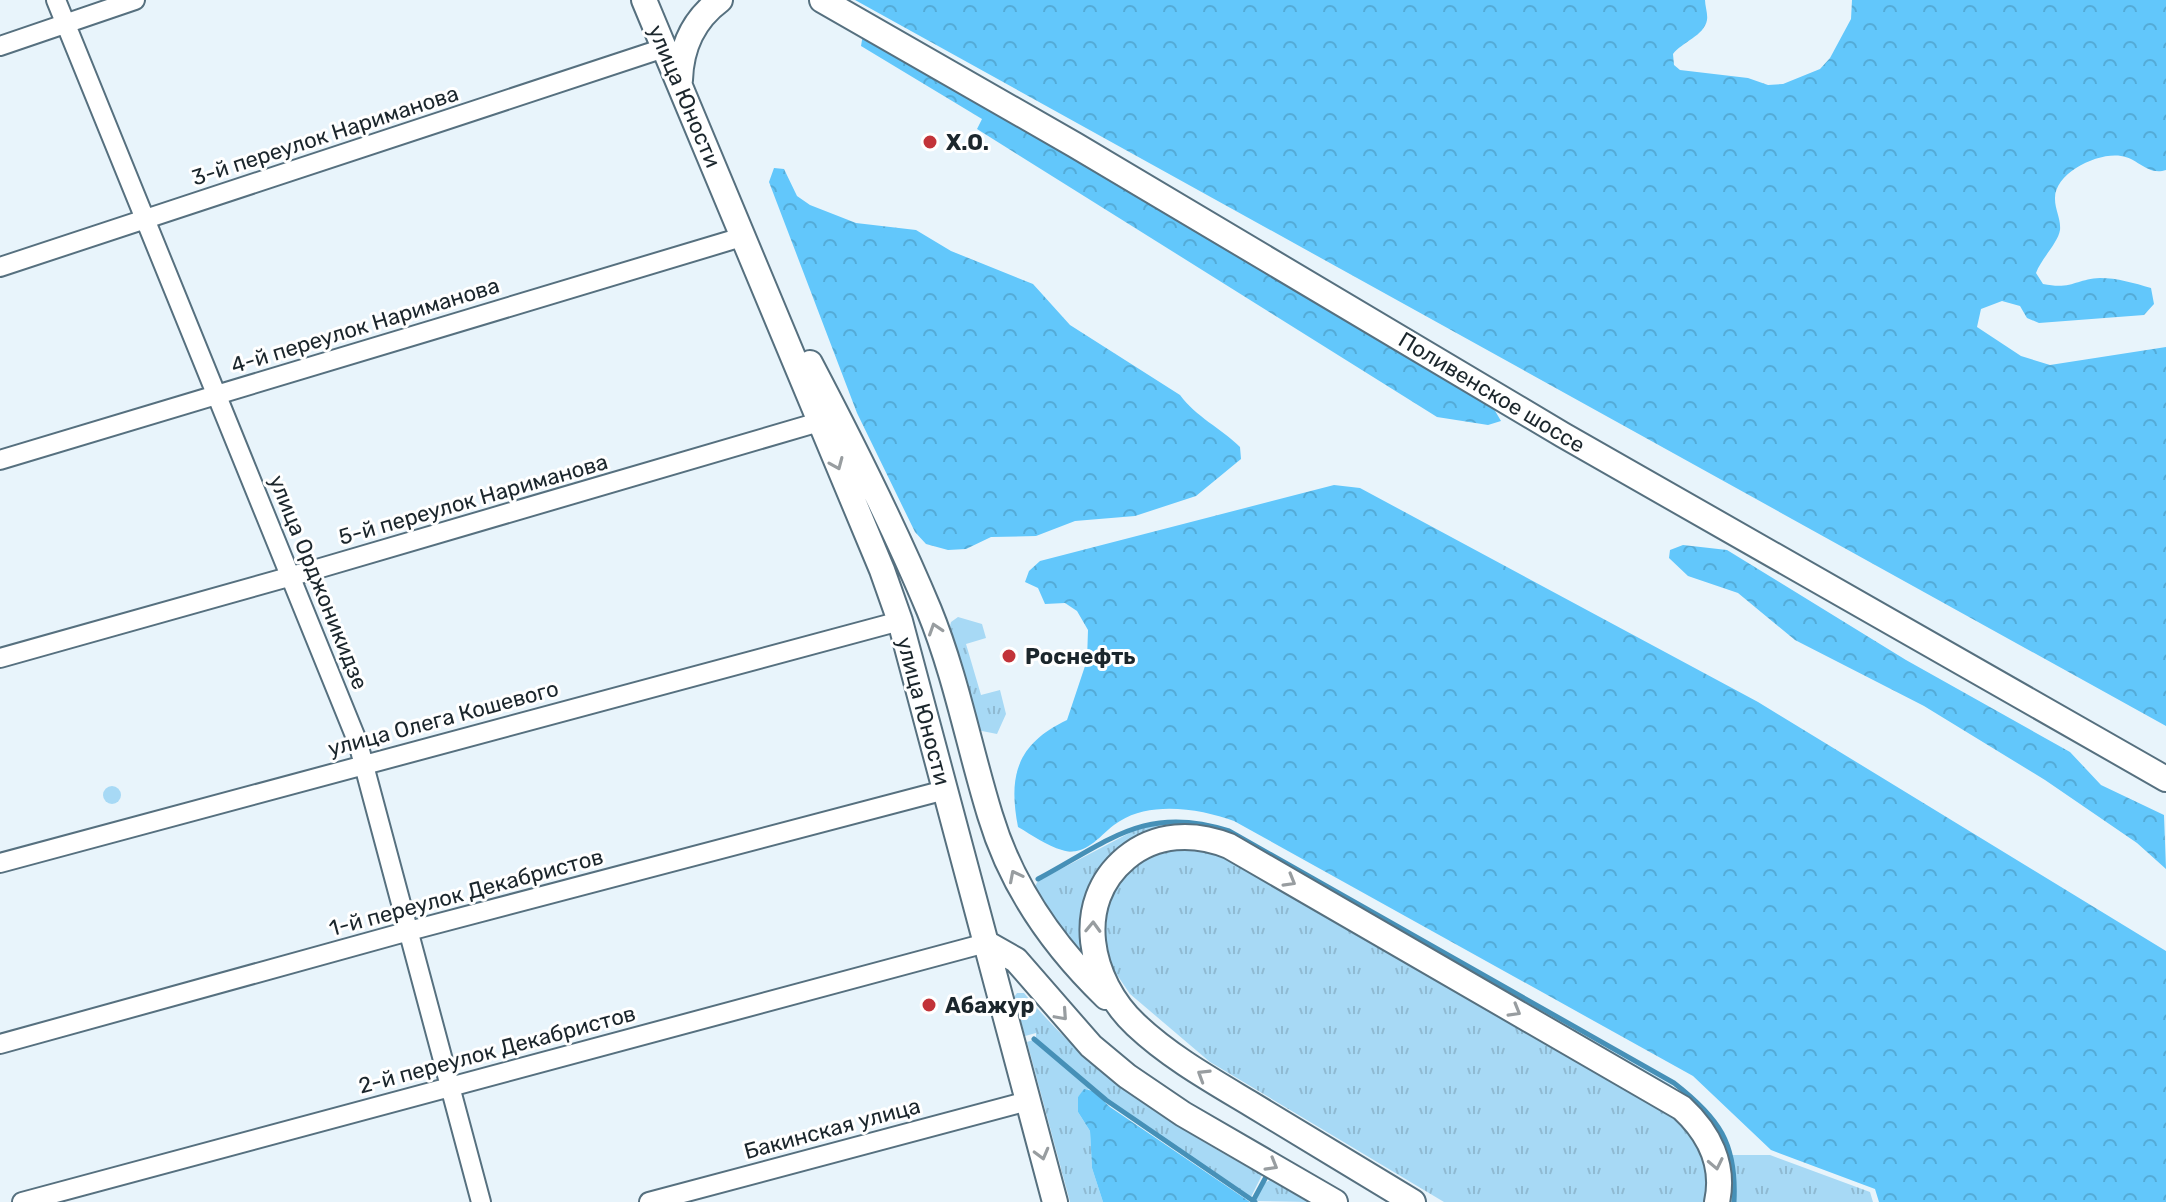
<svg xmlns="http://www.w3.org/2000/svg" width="2166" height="1202" font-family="Rubik,sans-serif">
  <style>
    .grass { fill: url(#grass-tufts) }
    .forest { fill: url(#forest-crowns) }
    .park { fill: #a7d9f5 }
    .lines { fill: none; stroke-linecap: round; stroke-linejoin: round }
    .stream { stroke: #4690b7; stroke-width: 5 }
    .street-casing { stroke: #56707f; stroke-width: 22 }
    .secondary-casing { stroke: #56707f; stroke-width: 28 }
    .street { stroke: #fff; stroke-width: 18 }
    .secondary { stroke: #fff; stroke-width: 24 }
    .oneway { stroke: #989da0 }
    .poi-dot { fill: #c23339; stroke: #fff; stroke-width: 3 }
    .labels { text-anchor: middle; stroke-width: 6; stroke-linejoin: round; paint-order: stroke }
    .street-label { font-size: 22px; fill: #1b262c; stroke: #fff }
    .poi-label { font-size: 22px; font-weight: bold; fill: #1b262c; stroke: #fff; text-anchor: start }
  </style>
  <defs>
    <pattern id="grass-tufts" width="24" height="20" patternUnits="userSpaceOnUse" patternTransform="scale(2)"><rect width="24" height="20" fill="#a7d9f5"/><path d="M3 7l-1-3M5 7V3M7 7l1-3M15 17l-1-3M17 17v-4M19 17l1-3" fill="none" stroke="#8fbad2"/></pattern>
    <pattern id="forest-crowns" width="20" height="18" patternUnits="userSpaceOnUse" patternTransform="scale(2)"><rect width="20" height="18" fill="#62c7fb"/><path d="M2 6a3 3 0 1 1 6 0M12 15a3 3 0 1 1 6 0" fill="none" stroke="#54abd7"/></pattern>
  </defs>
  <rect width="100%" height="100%" fill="#e8f4fb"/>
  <path class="grass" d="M958,617L982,624L986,638L966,644L981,695L1000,690L1006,714L997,734L977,730L949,630L951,622Z
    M1178,821L1209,827L1253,845L1671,1085L1712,1120L1729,1155H1770L1870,1192L1873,1202H1725L1715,1136L1219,836L1104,865C1085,891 1077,915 1082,947L1075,953L1034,888L1038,881L1137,829Z
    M1175,848L1202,849L1227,858L1681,1120L1708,1160L1709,1202H1444L1210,1062L1130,994L1109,963L1101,932L1111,893L1127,871L1149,856Z
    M1017,993H1024C1095,1078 1166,1122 1262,1175L1251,1197L1110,1102L1036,1039V1033L1025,1036L1014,997Z
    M1033,1040L1093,1091L1089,1089L1078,1097V1112L1090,1131L1092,1168L1103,1202H1070L1027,1042Z
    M1270,1180L1309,1202L1255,1201L1265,1183Z"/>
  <path class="forest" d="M855,0H1705C1705,6 1708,14 1707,20C1704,36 1682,42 1673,54L1674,65L1680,70L1748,78L1768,85L1783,84L1820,69L1830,58L1851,19L1852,0H2166V170C2147,176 2138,158 2121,156C2098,152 2054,173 2055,199C2055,210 2061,219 2060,230C2058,243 2041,259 2036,273L2043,284C2072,290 2076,279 2100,278C2117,278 2134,283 2151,288L2154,304L2144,315L2039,323L2027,318L2020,306L2002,301L1981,309L1977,327L2021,356L2050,365L2166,347V726Z
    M863,34L1097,168L1494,409L1501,421L1488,425L1437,417L977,129L982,119L861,46Z
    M774,168L784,169L797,196L810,205L856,223L916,230L951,251L1033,284L1070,325L1180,395C1196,417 1221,428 1240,447L1241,459L1196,496L1135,516L1075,521L1036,536L991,537L966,549L948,550L926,544L915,532L857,413L769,182Z
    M1334,485L1360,488L1758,702L2166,951V1202H1879L1875,1189L1771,1150L1693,1076L1234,821C1201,809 1152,801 1120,821C1101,832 1088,858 1062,850C1047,846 1032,835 1018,827C1008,775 1017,744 1067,720L1087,660L1088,630L1077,611L1065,603L1045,604L1038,588L1025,582L1029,571L1040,561Z
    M1683,545L1727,550L1906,660L2070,752L2101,785L2164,815L2166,869L2137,843L2045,780L1924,706L1795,640L1738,593L1688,576L1669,558L1670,550Z
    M1084,1089L1093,1091L1110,1107L1250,1202H1103L1092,1168L1090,1131L1078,1112V1097Z"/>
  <path class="park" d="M103 795a9 9 0 1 1 18 0a9 9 0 1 1-18 0Z"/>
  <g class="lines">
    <path class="stream" d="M1038,879C1109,841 1146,804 1229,831L1674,1083C1719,1118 1737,1143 1734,1202
      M1034,1039L1106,1100L1255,1202
      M1253,1201L1267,1175"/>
    <g class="street-casing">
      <path id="street" d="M56,0L358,743L481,1202
        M0,46L135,0
        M0,267L664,48
        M0,460L745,236
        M0,658L317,569L819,422
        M0,863L900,621
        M0,1044L409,931L945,790
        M22,1202L986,943
        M649,1202L1028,1101"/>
    </g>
    <g class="secondary-casing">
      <path id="secondary" d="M644,0L882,570L900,621L1055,1202
        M822,0L1075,145L1563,435L2166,779
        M680,80C681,47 693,20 720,0
        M810,363C852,443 894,526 929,610C956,676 969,747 990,815C1011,885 1053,946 1106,997
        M986,943L1016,960L1091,1046L1127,1076L1183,1114L1335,1202
        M1413,1202C1359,1169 1305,1137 1251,1104C1211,1080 1170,1057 1136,1025C1089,981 1072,903 1126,858C1156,833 1194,832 1229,846L1682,1108C1709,1133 1725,1165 1717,1202"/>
    </g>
    <use href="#street" class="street"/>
    <use href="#secondary" class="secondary"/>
  </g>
  <defs><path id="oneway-chevron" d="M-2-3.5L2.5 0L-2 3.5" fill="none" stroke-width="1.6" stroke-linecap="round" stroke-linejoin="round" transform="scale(2)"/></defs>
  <g class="oneway">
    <use href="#oneway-chevron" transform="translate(837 464) rotate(67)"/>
    <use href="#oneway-chevron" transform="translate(935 629) rotate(-108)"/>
    <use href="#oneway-chevron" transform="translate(1015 876) rotate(-117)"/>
    <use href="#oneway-chevron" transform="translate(1290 881) rotate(30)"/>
    <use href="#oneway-chevron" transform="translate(1093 927) rotate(-88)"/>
    <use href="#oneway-chevron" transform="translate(1515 1011) rotate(30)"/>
    <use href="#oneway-chevron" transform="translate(1062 1015) rotate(48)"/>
    <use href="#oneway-chevron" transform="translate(1203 1075) rotate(-148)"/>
    <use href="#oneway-chevron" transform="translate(1042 1154) rotate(75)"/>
    <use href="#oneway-chevron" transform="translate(1716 1164) rotate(78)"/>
    <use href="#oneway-chevron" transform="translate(1272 1165) rotate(30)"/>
  </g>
  <g class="poi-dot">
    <circle cx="930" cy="142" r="8"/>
    <circle cx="1009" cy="656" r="8"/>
    <circle cx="929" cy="1005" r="8"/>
  </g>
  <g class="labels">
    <g class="street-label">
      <text transform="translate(685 96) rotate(67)" y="8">улица Юности</text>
      <text transform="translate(325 135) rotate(-18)" y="8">3-й переулок Нариманова</text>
      <text transform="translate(365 325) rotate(-17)" y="8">4-й переулок Нариманова</text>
      <text transform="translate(1492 392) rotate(31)" y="8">Поливенское шоссе</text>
      <text transform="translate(473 499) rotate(-16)" y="8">5-й переулок Нариманова</text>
      <text transform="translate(319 582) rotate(68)" y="8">улица Орджоникидзе</text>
      <text transform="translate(924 711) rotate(75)" y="8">улица Юности</text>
      <text transform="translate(443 718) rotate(-15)" y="8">улица Олега Кошевого</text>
      <text transform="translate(466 892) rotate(-15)" y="8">1-й переулок Декабристов</text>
      <text transform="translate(497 1049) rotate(-15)" y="8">2-й переулок Декабристов</text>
      <text transform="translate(832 1128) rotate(-15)" y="8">Бакинская улица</text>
    </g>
    <g class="poi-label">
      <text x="946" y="150">Х.О.</text>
      <text x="1025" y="664">Роснефть</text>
      <text x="945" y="1013">Абажур</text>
    </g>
  </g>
</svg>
